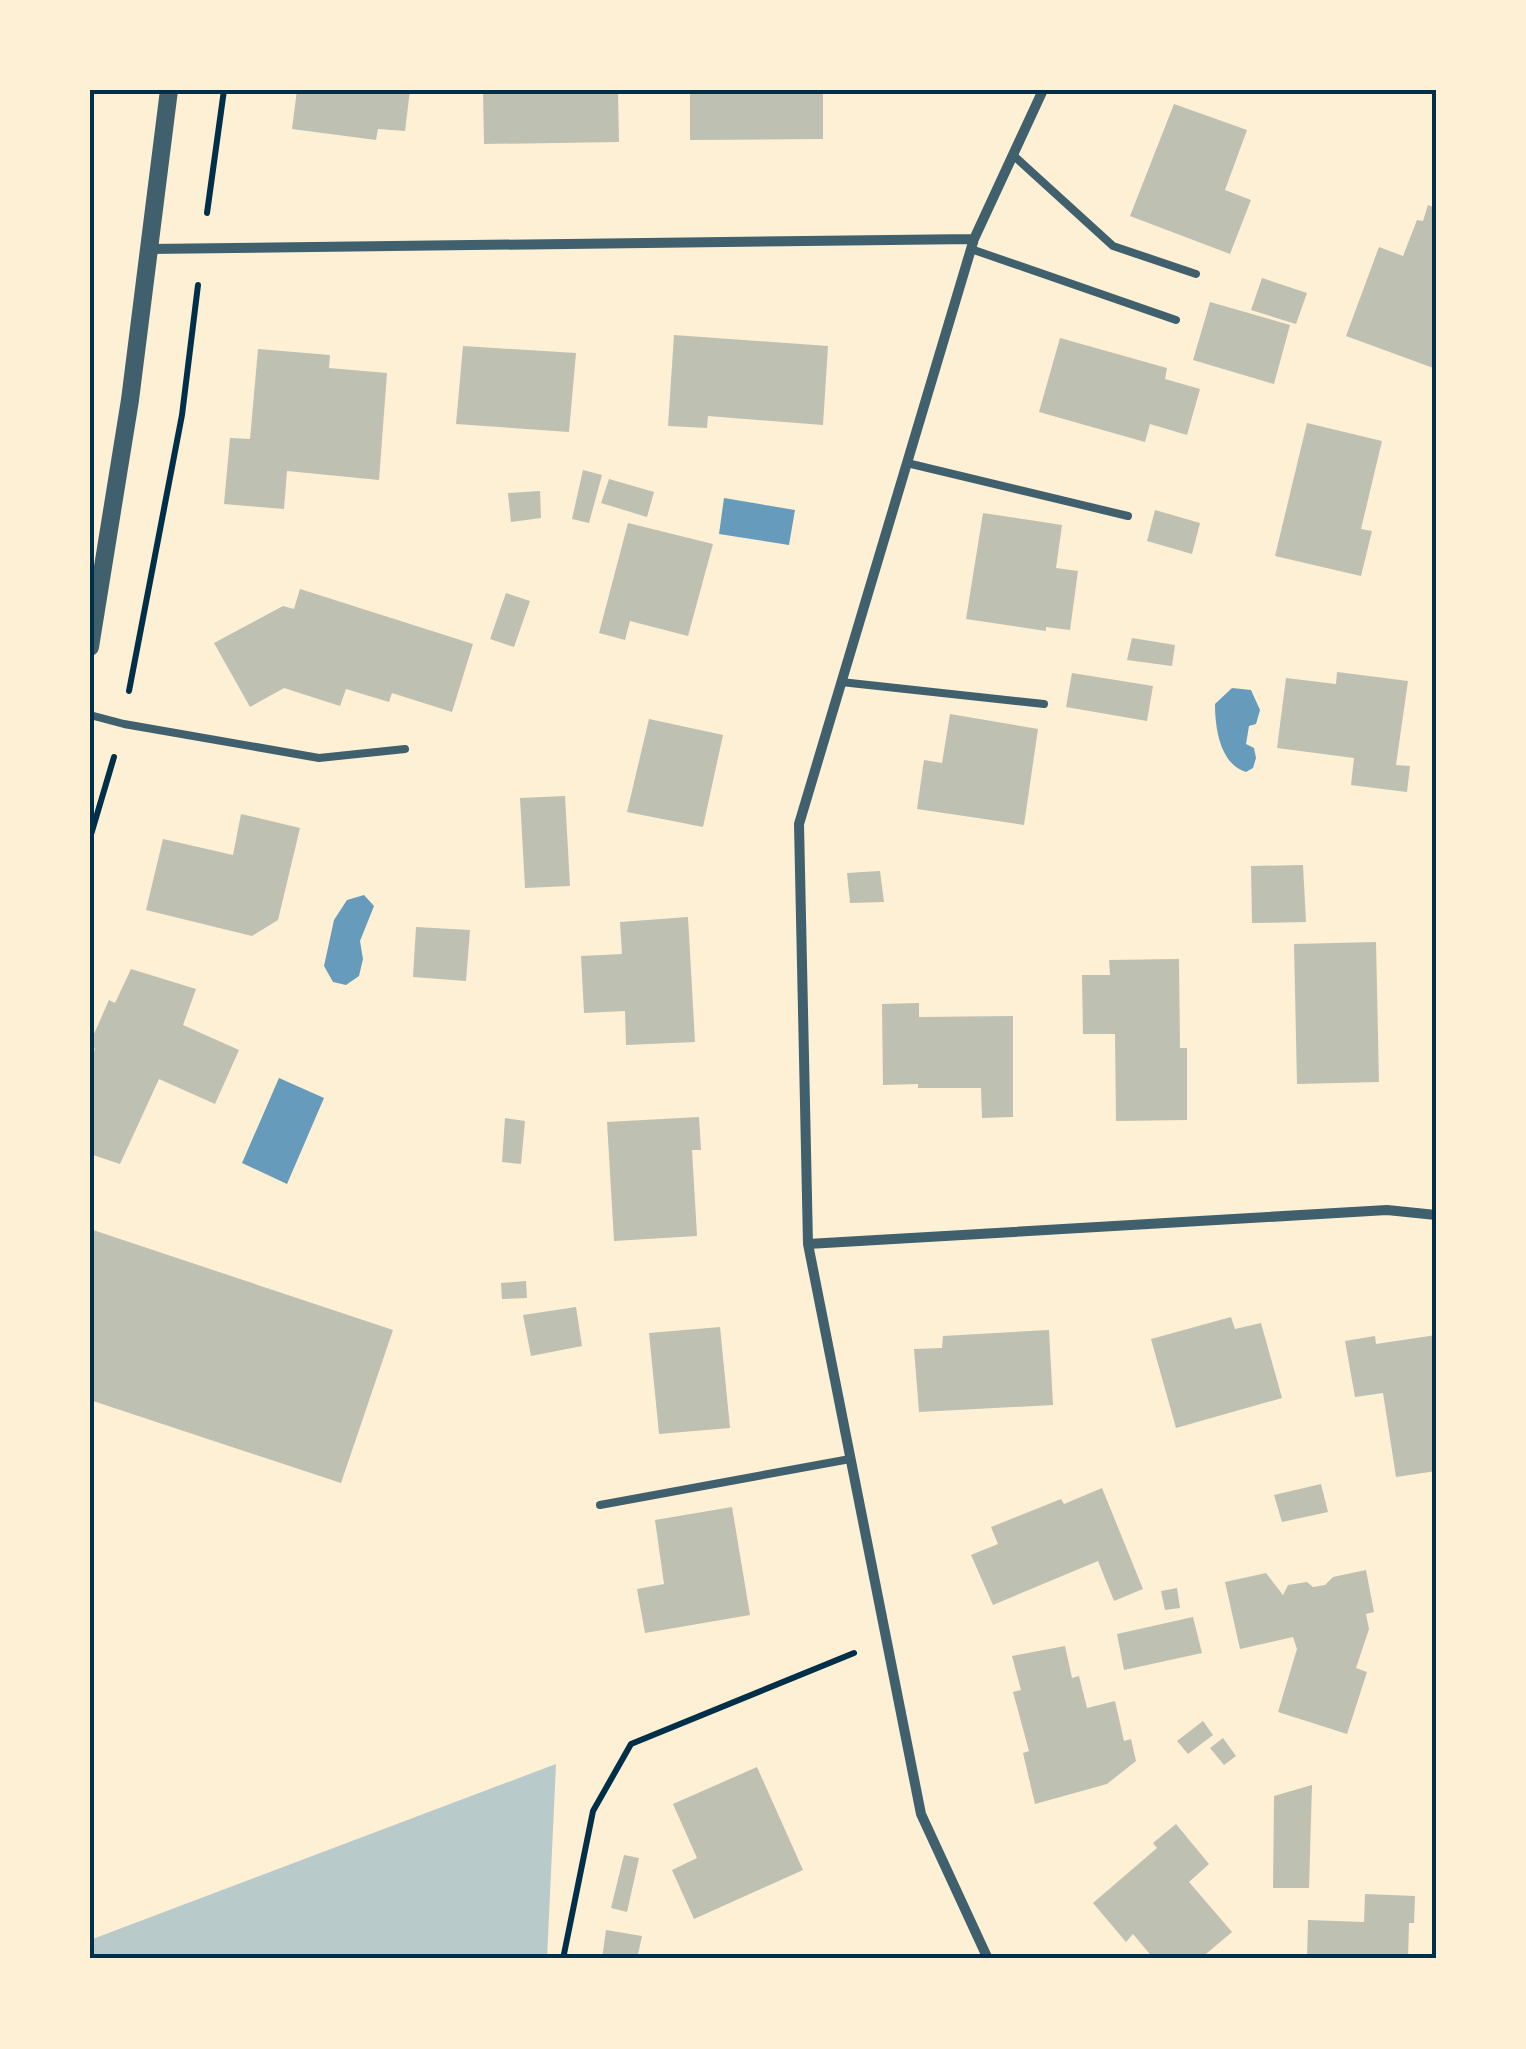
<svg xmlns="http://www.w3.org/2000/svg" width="1526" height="2049" font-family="Manrope,sans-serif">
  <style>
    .green { fill: #b9caca }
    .water { fill: #669bbc }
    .building { fill: #bec0b2 }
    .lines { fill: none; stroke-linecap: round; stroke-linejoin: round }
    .path { stroke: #003049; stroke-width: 6 }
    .service { stroke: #3f606c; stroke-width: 8 }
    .minor { stroke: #3f606c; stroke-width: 10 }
    .tertiary { stroke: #3f606c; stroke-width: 18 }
    .neatline { fill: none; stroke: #003049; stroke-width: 4 }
  </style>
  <rect width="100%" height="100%" fill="#fdf0d5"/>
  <path class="green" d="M556,1764L547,1959H90V1940Z"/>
  <path class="water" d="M724,498L795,510L789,545L719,534Z
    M1232,688L1251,690L1260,710L1256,724L1249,726L1246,744L1254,748L1256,758L1253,768L1246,772C1220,764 1215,728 1215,704Z
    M364,895L374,906L360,941L363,959L359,976L346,985L333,982L324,966L334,920L347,900Z
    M279,1078L324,1098L287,1184L242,1163Z"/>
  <path class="building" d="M297,90H410L405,131L378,129L376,140L292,129Z
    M483,90H618L619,142L484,144Z
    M690,90H823V139L690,140Z
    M1174,104L1247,130L1225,190L1251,200L1230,254L1130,216Z
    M1428,205L1436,208V369L1346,336L1379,247L1403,256L1417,220L1423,221Z
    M1262,278L1307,293L1296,324L1251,310Z
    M1210,302L1290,325L1274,384L1193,360Z
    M674,335L828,346L823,425L708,416L707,428L668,426Z
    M1060,338L1167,368L1165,379L1200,389L1187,435L1150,424L1145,442L1039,412Z
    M463,346L576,353L569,432L456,424Z
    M258,349L330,355L329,368L387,373L379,480L287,471L284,509L224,504L230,438L250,439Z
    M1307,423L1382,441L1361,529L1372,531L1361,576L1275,556Z
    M583,470L602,475L589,523L572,519Z
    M609,479L654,492L647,517L601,503Z
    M540,491L541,518L511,522L508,493Z
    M1155,510L1200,523L1192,554L1147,541Z
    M983,513L1062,525L1056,568L1078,571L1070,630L1046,627V631L966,619Z
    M628,523L713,544L688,636L630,621L625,640L599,633Z
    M300,589L473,644L452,712L392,693L389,702L346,689L340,706L284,688L250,707L214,643L283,606L294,609Z
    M506,593L530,601L514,647L490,639Z
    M1132,638L1175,645L1172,666L1127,660Z
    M1337,672L1408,681L1396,765L1410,766L1407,792L1351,785L1354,758L1277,748L1286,678L1336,684Z
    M1072,673L1153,686L1147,721L1066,707Z
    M950,714L1038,729L1024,825L917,809L924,760L942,763Z
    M649,719L723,735L703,827L627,812Z
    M565,796L570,886L525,888L520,798Z
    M241,814L300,828L278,920L252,936L146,910L163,839L233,855Z
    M1303,865L1306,922L1252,923L1251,866Z
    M880,871L884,902L850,903L847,873Z
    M688,917L695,1042L626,1045L625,1011L584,1013L581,956L622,954L620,922Z
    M416,927L470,930L466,981L413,977Z
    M1376,942L1379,1082L1297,1084L1294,944Z
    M1179,959L1180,1048H1187V1120L1116,1121L1115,1034H1083L1082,975H1110L1109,960Z
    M131,969L196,989L183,1025L239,1050L215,1104L159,1079L120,1164L90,1154V1060L95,1049L90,1043L109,1000L115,1003Z
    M919,1003V1017L1013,1016V1117L982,1118L981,1088H918V1084L883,1085L882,1004Z
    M699,1117L701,1150H692L697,1236L614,1241L607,1122Z
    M505,1118L525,1121L521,1164L502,1162Z
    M90,1229L393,1330L341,1483L90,1400Z
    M526,1281L527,1298L502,1299L501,1283Z
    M576,1307L582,1346L531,1356L523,1315Z
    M1231,1317L1235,1329L1261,1323L1282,1398L1176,1428L1151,1339Z
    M720,1327L730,1428L659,1434L649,1333Z
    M1049,1330L1053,1405L919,1412L914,1349L942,1348L943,1336Z
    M1436,1335V1471L1396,1477L1383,1393L1355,1397L1345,1341L1375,1336L1376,1344Z
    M1321,1484L1328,1512L1282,1522L1274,1495Z
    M1102,1488L1143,1589L1114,1601L1098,1561L993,1605L971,1555L998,1544L991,1527L1061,1499L1064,1504Z
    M732,1507L750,1615L645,1633L637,1589L664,1584L655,1520Z
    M1366,1570L1374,1612L1366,1614L1369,1629L1356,1668L1367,1672L1347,1734L1278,1712L1297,1649L1293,1637L1240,1649L1225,1582L1266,1573L1283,1595L1288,1585L1307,1582L1313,1587L1325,1585L1333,1577Z
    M1177,1588L1180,1608L1165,1610L1161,1591Z
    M1193,1617L1202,1653L1124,1670L1117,1634Z
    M1065,1646L1072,1678L1079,1676L1087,1708L1115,1701L1124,1741L1131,1739L1136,1761L1107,1784L1035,1804L1023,1753L1029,1751L1013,1692L1021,1690L1012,1656Z
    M1203,1721L1213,1735L1188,1754L1177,1741Z
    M1223,1738L1236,1756L1224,1765L1210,1748Z
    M757,1767L803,1870L694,1919L672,1870L697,1858L673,1804Z
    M1312,1785L1309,1888H1273L1274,1796Z
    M1176,1824L1209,1864L1189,1882L1232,1932L1200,1959H1154L1133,1934L1126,1942L1093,1903L1157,1848L1153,1843Z
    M624,1855L639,1858L627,1912L611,1908Z
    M1365,1894L1415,1896L1414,1923H1409L1408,1959H1307L1308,1920L1364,1922Z
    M606,1930L642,1936L637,1959H602Z"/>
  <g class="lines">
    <path class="path" d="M207,213L224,90
      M129,691L182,415L198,285
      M90,838L114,757
      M563,1959L593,1811L631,1744L854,1653"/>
    <path class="service" d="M1013,155L1113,246L1196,274
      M971,249L1176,320
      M907,463L1128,516
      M841,682L1044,704
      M90,715L124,724L319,758L405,749
      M600,1505L850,1459"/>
    <path class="minor" d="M148,249L974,239
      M808,1244L1387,1210L1436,1215
      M988,1959L921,1814L808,1244L799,824L974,239L1043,90"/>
    <path class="tertiary" d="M90,647L130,400L169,90"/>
  </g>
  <rect width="1526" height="2049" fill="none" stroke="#fdf0d5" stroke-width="185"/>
  <rect x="92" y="92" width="1342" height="1864" class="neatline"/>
</svg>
